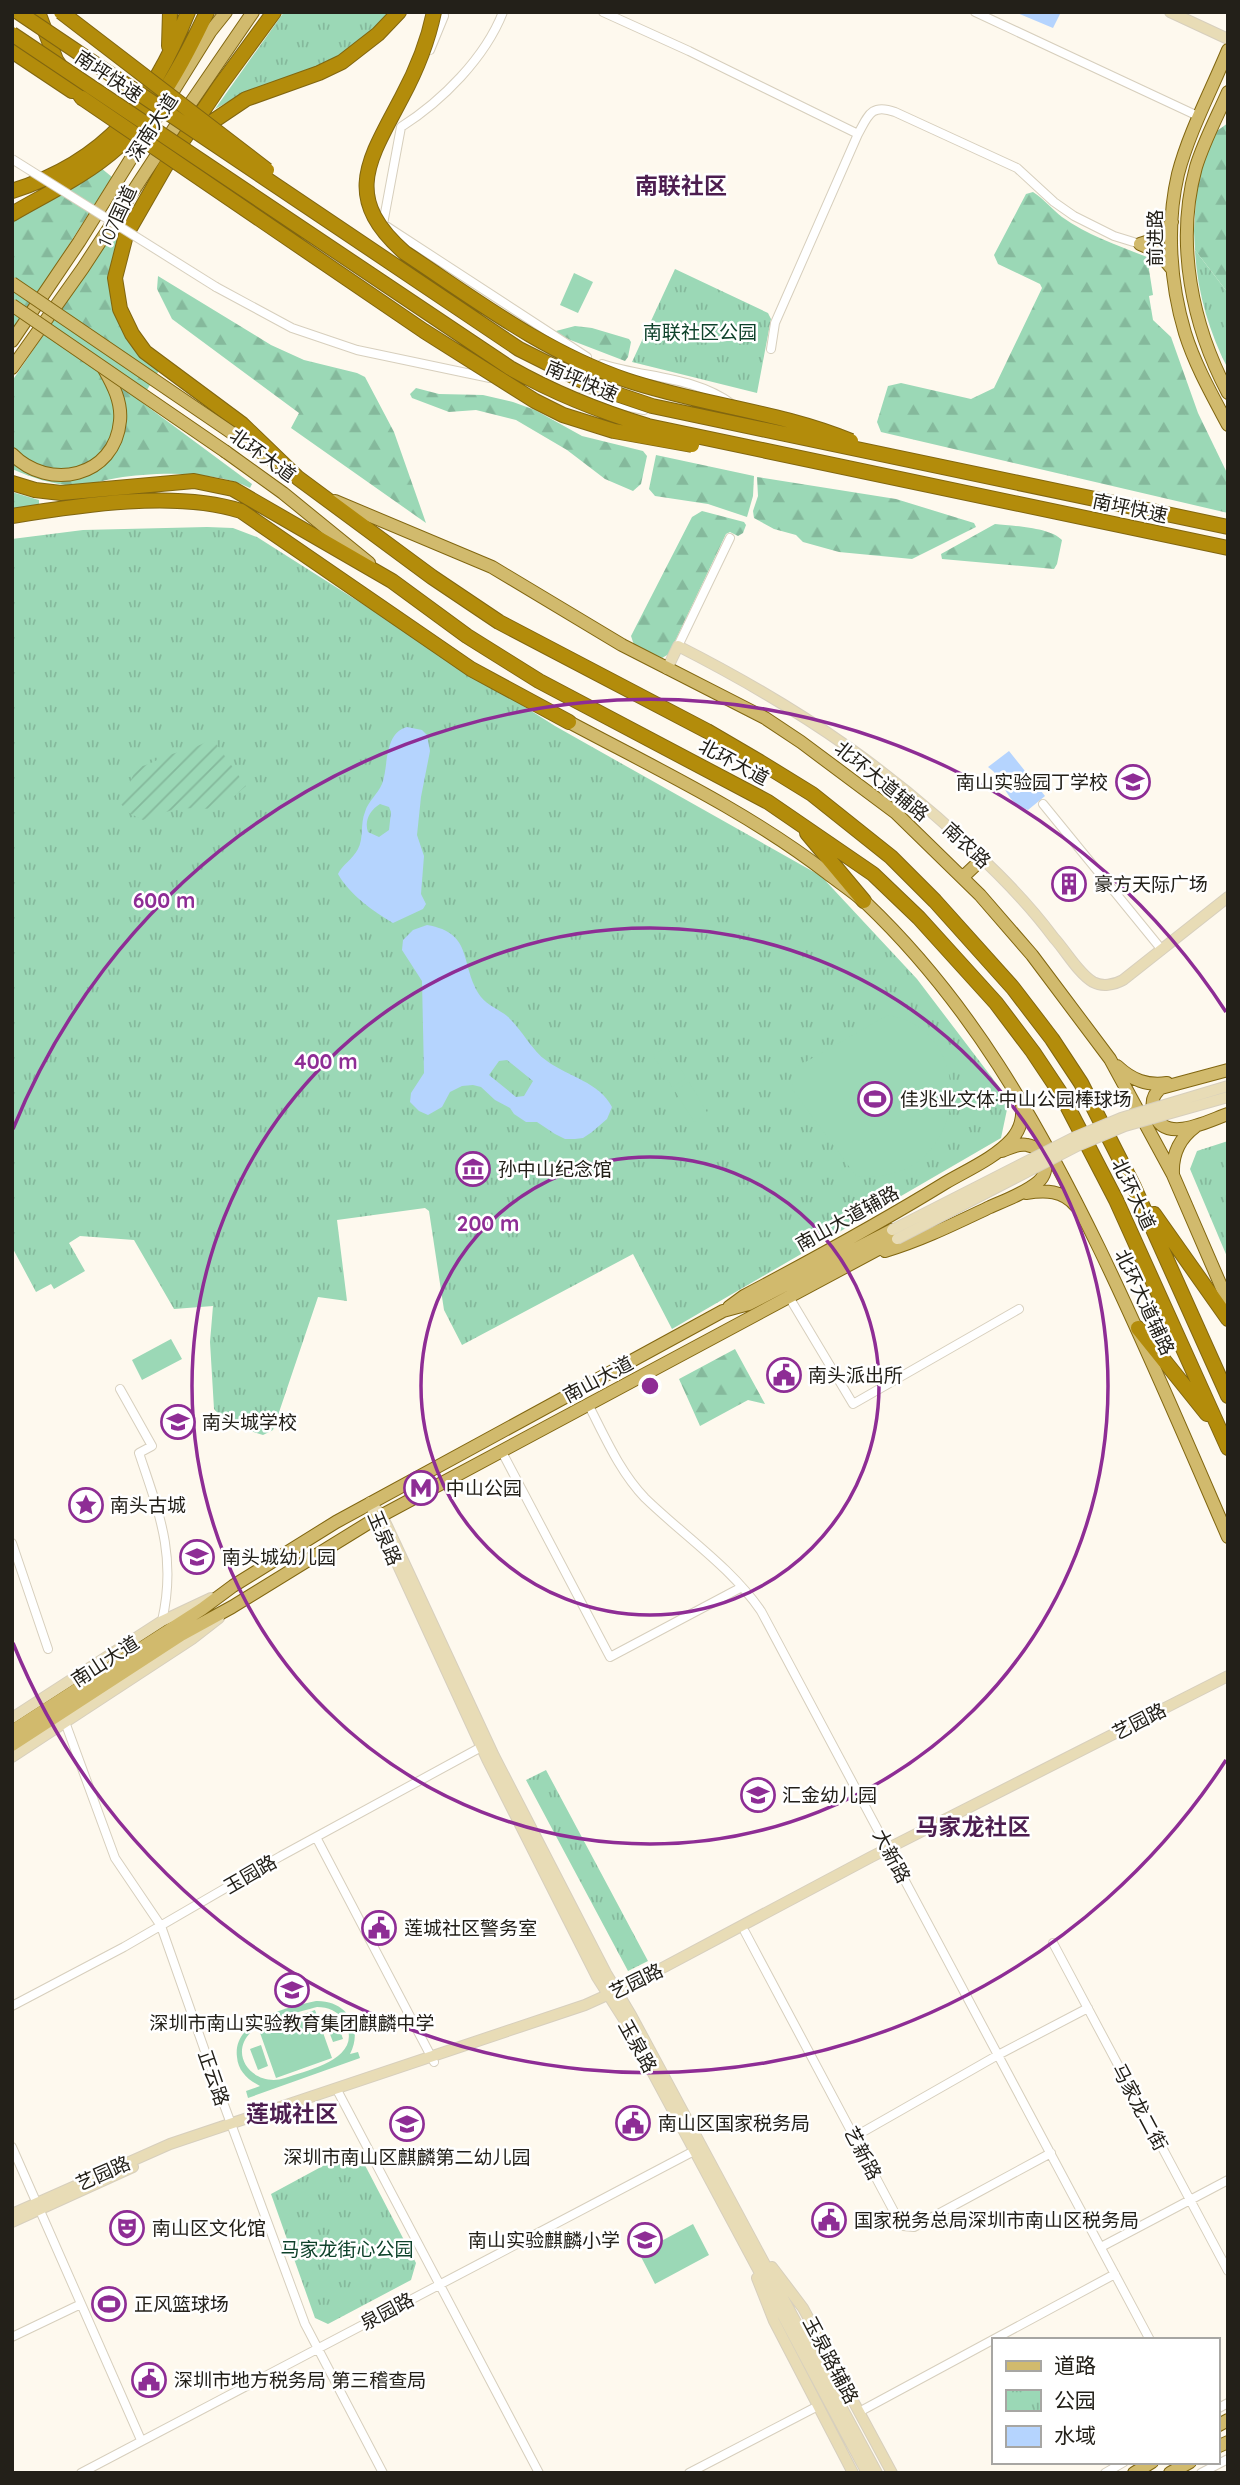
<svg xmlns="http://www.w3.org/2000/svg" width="1240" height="2485" font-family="Quicksand,'Noto Sans SC',sans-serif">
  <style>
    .forest { fill: url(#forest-firs) }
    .park { fill: url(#park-tufts) }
    .garden { fill: url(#garden-furrows) }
    .pitch { fill: #9bd8b6; fill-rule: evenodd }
    .water { fill: #b5d4fe; fill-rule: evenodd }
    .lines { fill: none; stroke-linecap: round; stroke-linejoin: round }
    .street-casing { stroke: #d7cfbd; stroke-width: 10 }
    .secondary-casing { stroke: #d7cfbd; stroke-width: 12 }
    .primary-casing { stroke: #816610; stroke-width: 14 }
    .highway-casing { stroke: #816610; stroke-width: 16 }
    .street { stroke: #fff; stroke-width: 8 }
    .secondary { stroke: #e8dcb6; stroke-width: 10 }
    .primary { stroke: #d1ba6d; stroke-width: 12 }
    .highway { stroke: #b38c0b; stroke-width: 14 }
    .street-bridge-casing { stroke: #d7cfbd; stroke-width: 10; stroke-linecap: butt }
    .secondary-bridge-casing { stroke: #d7cfbd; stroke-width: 12; stroke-linecap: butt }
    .primary-bridge-casing { stroke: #816610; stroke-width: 14; stroke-linecap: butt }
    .highway-bridge-casing { stroke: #816610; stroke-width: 16; stroke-linecap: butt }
    .street-bridge { stroke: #fff; stroke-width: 8 }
    .secondary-bridge { stroke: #e8dcb6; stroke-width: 10 }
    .primary-bridge { stroke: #d1ba6d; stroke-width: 12 }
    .highway-bridge { stroke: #b38c0b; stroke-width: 14 }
    .ring { fill: none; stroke: #8e2d95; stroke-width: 3.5 }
    .labels { text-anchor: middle; stroke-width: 5; stroke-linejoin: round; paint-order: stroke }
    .street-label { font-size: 19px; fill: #232019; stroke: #fff }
    .park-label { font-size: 19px; fill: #0e422b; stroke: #fff }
    .poi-label { font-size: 19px; fill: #232019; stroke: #fff; text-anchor: start }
    .quarter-label { font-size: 23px; font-weight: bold; fill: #4d1e50; stroke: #fff }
    .centre { fill: #8e2d95; stroke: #fff; stroke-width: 3.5 }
    .ring-label { font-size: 21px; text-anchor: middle; font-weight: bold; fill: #8e2d95; stroke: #fff; stroke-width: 5; stroke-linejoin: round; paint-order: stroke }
  </style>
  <defs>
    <pattern id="forest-firs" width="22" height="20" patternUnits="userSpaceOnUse" patternTransform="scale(1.75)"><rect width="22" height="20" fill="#9bd8b6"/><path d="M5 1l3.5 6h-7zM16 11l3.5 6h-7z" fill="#85b99c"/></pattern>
    <pattern id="park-tufts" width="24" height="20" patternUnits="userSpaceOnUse" patternTransform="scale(1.75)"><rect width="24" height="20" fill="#9bd8b6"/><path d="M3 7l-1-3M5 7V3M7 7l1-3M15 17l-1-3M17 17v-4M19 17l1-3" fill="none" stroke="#85b99c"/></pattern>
    <pattern id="garden-furrows" width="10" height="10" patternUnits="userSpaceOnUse" patternTransform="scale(1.75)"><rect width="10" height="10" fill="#9bd8b6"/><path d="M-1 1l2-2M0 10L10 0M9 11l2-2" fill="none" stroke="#85b99c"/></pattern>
  </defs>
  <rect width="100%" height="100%" fill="#fef9ee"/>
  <path class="forest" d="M1228,123V293L1195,250L1194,231L1197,182L1214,133Z
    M101,168L112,177L12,334V220Z
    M1033,192C1044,199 1052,209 1062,217C1087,235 1119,246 1147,257L1153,295L1149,296L1153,320L1171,337L1198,413L1228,475V513L881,432L877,422L888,386L901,383L971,399L994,388L1042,288L1040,284L998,264L994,255L1026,194Z
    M113,233L120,237C110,262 103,298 120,322C131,339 147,354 160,369L140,401L252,484L250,488C215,470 154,472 117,478C103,480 88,486 74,486C51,484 33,478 12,469V381Z
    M158,276L271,345L304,360L357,373L365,377L394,432L426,523L291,428L299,413L172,319L157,289Z
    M575,326L592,328L629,339L631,342L628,357L625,361L560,336L556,331Z
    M416,388L439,394L483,395L513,402L535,410L582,436L643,451L647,456L641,484L633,491L605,479L567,450L516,420L476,410L449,412L412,398L410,394Z
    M656,455L754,476L753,496L747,517L708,504L655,496L649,489Z
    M757,477L896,499L974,523L976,527L912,559L839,552L803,542L796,535L774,529L754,518L753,511L758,496Z
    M12,492L39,500V509L12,513Z
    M702,511L744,522L746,525L743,533L738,536L730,532L726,534L669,654L662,658L634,645L631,636L692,517Z
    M995,524C1012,526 1050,527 1062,540L1057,564L1054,569L942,559L941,554Z
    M735,1349L765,1404L748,1400L700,1426L679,1379Z"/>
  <path class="park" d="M284,12H390L361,41L330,62L239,96L215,109Z
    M1195,250L1228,293V369C1209,332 1197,291 1195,250Z
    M675,269L768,313L771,319L757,393L632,362Z
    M207,527L233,528L257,537L555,726L821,876L917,979L1009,1100L1001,1138L672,1329L633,1254L462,1345L444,1310L429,1211L425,1208L337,1220L347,1301L318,1297L273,1430L263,1435L228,1424L214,1409L210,1342L213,1306L174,1309L134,1240L80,1236L69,1243L85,1271L54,1289L51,1284L36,1292L12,1247V539L83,530Z
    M1228,1141V1259L1190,1169L1197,1151Z
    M546,1770L648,1961L628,1971L526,1780Z
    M356,2148L416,2263L411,2280L328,2324L315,2318L271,2194Z"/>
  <path class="garden" d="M212,738L246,786L219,809L178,808L143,820L129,813L120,803L137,767C149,766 158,758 169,755C187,749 196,749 212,738Z"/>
  <path class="pitch" d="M574,273L593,282L578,313L560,305Z
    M888,1015C982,1030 970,1188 856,1176L792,1089L795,1068Z
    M667,1047L686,1078L672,1087L653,1055Z
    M689,1082L708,1114L694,1122L675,1091Z
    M171,1339L182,1359L142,1380L132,1360Z
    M316,2001C346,2000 364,2027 350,2054L358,2052L360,2058L248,2098L246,2091L260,2086C248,2080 238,2071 237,2057C232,2020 288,2007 316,2001ZM317,2007C328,2007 338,2011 344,2021C366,2058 308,2070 285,2078C255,2088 227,2056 251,2032C263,2022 301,2011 317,2007Z
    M315,2010L332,2058L276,2078L259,2030Z
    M336,2018L343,2039L333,2042L325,2021Z
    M261,2045L268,2066L258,2070L250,2049Z
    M693,2224L709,2255L655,2284L639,2253Z"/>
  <path class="water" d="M1015,12H1061L1053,28Z
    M407,727L422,730L427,735L430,751L421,797L417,835L424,856L421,894L426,904L423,909L393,923C374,912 349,894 338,874C342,865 353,859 358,849C364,838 360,824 365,812C368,801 378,794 382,784C389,766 383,734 407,727ZM380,804L389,807L391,812L389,830L379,837L368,832C364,821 370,810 380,804Z
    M1009,751L1045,796L1028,810C1002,801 1007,780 988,767Z
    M427,925C475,933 459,966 481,997C487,1005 500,1010 507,1016C522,1029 531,1050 547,1061C569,1077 599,1082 612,1107L607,1119L592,1132L583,1138L575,1139H565L555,1134L537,1122H526L514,1114L510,1108L495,1100L481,1087L473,1085L462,1086L450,1092L442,1107L428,1115L419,1111L410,1102L411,1093L424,1073L422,981L402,950L403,940L413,930ZM507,1060L533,1081L524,1096L516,1097L489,1075L499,1061Z"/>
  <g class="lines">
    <g class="street-casing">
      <path id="street" d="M503,12C485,58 442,101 401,127L383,224L587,357
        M603,12L689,51L858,134
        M975,12L1200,117
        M430,50L444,16L433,12
        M216,287L292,328L357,350L490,378
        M771,349L775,323L858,134C868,116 871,103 895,112L1017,168L1054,202L1074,216L1114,236L1140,244
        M602,364C645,378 694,376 732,404
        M581,397L644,410
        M678,646L730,538
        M1043,804L1162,950
        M789,1297L853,1404L1019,1309
        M120,1389L152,1446L139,1453C159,1513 177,1556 162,1621
        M589,1406C605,1437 620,1472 645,1498C683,1535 731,1567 761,1611L1150,2340
        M502,1452L610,1657L742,1587
        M12,1543L48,1649
        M65,1722L115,1858L161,1926L220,2094L305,2324L383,2473
        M316,1837L434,2062
        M745,1932L899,2221L903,2226L914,2227L1051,2153
        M1053,1943L1228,2271
        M12,2006L124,1947L281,1856L485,1745
        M336,2088L539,2473
        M854,2137L998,2055L1088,2008
        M12,2147L141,2440
        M1101,2247L1228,2180
        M12,2337L81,2304
        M1217,2409L1228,2403
        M859,2412L1115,2274
        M81,2473L694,2151
        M689,2473L818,2406
        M1105,2473L1124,2462
        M1201,2473L1228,2459"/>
    </g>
    <g class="secondary-casing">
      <path id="secondary" d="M1170,12L1228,39
        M667,669L678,646C802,709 899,775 998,874C1018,894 1037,915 1054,938C1066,951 1078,973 1093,982C1102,987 1114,985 1123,980L1228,897
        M370,1502L382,1516L388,1528L494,1756L606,1973L631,2015L877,2473
        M373,1511L487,1759L597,1977L625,2021L867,2473
        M12,1718L162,1621L211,1598
        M12,1757L192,1639L219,1618
        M12,2214L170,2144L585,2005L636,1982L871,1857L1228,1676
        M12,2222L133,2167
        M772,2267L803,2308L892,2473
        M757,2278L774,2321L853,2473"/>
    </g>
    <g class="primary-casing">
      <path id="primary" d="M1228,50C1211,91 1189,132 1178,174C1166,225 1170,283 1185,333C1195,365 1212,395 1228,425
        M1228,92C1217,117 1204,141 1196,167C1175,243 1192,325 1228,393
        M1140,244L1158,252L1172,269
        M1140,244L1159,238L1172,222
        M12,341L79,242L210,32L226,12
        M12,368L83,268L190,104L253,12
        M235,435L275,462
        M226,452L283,493L369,563
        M12,454C49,492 115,477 120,421C122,402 113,385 104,369
        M335,501L492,567L622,645L765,718L801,742L896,813L980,895L1032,955L1110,1059L1173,1175L1228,1302
        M569,722C657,769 748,812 827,873C840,883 854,892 866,903C970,1002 1037,1121 1099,1248C1145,1343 1186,1440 1228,1537
        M963,877L982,859
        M1117,1066C1132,1080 1147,1086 1167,1083
        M1228,1070L1161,1088C1152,1095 1151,1103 1154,1113C1164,1145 1207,1121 1228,1114
        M1173,1174C1172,1154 1179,1139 1195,1127
        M1026,1193C1045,1190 1063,1190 1076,1206
        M885,1251C922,1240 956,1223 990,1207C1006,1200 1025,1193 1038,1182C1052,1170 1045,1148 1027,1145C1018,1143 1010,1148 1002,1151
        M729,1307L744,1296C812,1260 880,1223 945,1183C967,1170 995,1158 1012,1139C1021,1128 1023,1118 1022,1104
        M12,1731L202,1609L233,1586L336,1522L723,1311L749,1304L892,1230
        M12,1745L181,1635L232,1607L375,1519L897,1239
        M1217,2426L1228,2420
        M1217,2447L1228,2442
        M1134,2473L1152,2462
        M1170,2473L1190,2462"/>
    </g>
    <g class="highway-casing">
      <path id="highway" d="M38,12L56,60L82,98
        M274,12L219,87L165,167L126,235L115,278L120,309L132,334L145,352L242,424L298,478L432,577L499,622L707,731L760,762L812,794L891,857L935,901L1013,988L1052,1039L1081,1083L1134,1187L1228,1396
        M169,46L170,12
        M12,51L72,91
        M200,130L246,99L319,73L342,62L378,34L399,12
        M12,191C108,161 152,102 188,12
        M12,214C48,193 87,175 118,147C157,112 185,59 207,12
        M12,483L35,490L61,493L194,481L233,489L392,581L467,636L539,681L768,802L873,874L919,918L996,1003L1033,1052L1061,1094L1116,1200L1228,1448
        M12,516C80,505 176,490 241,511L471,669L569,722
        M807,833L864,901
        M1154,1214L1228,1319
        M1138,1328L1207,1414"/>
    </g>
    <use href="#street" class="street"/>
    <use href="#secondary" class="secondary"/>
    <use href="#primary" class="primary"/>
    <use href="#highway" class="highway"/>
    <g class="street-bridge-casing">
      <path id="street-bridge" d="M12,159L216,287"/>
    </g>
    <g class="secondary-bridge-casing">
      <path id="secondary-bridge" d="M892,1230L1073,1138L1121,1118L1228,1086
        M897,1239L1077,1146L1125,1126L1228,1097"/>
    </g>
    <g class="primary-bridge-casing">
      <path id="primary-bridge" d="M12,283L235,435
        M12,305L226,452"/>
    </g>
    <g class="highway-bridge-casing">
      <path id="highway-bridge" d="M18,12L519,349L593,386L652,406L1228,527
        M61,12L267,170
        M434,12C428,41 416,71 402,97C369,160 341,197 405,253C476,300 544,352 626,380C700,405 778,411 851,441
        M12,34L510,368C554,393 599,411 648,426L1228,548
        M82,98L424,331L535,401L563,415L614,431L692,445"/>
    </g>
    <use href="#street-bridge" class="street-bridge"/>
    <use href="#secondary-bridge" class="secondary-bridge"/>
    <use href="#primary-bridge" class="primary-bridge"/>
    <use href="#highway-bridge" class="highway-bridge"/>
  </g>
  <g class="ring">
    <circle cx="650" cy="1386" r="229"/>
    <circle cx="650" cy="1386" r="458"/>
    <path d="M1226 1760A687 687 0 0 1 13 1643M13 1129A687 687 0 0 1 1226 1012"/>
  </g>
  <defs>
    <g id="school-ring" transform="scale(1.75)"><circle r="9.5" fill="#fff" stroke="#8e2d95" stroke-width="1.5"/><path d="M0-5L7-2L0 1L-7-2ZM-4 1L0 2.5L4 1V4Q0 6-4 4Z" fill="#8e2d95"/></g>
    <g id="building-ring" transform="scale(1.75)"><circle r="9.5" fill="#fff" stroke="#8e2d95" stroke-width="1.5"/><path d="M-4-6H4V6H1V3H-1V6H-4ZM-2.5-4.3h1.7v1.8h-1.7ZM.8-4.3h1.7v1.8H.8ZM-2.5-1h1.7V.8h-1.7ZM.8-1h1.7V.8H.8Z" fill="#8e2d95"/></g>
    <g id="stadium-ring" transform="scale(1.75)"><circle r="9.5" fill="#fff" stroke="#8e2d95" stroke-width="1.5"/><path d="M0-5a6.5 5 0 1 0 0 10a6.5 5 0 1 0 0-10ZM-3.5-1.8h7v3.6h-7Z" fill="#8e2d95"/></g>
    <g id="museum-ring" transform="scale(1.75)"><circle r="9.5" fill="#fff" stroke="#8e2d95" stroke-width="1.5"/><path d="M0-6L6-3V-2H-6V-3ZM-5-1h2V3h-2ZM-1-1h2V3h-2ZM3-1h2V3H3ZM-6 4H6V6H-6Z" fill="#8e2d95"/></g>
    <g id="civic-ring" transform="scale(1.75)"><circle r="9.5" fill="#fff" stroke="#8e2d95" stroke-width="1.5"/><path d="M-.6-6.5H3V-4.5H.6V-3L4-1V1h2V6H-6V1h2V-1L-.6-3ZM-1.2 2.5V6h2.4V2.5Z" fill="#8e2d95"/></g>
    <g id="metro-ring" transform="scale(1.75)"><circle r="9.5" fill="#fff" stroke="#8e2d95" stroke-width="1.5"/><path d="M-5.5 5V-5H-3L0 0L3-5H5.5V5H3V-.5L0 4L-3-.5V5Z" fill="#8e2d95"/></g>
    <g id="sight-ring" transform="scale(1.75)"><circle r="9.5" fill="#fff" stroke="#8e2d95" stroke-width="1.5"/><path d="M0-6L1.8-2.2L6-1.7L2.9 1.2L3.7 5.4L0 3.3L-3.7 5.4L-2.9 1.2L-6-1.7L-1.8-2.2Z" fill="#8e2d95"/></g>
    <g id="theatre-ring" transform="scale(1.75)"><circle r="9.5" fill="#fff" stroke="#8e2d95" stroke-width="1.5"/><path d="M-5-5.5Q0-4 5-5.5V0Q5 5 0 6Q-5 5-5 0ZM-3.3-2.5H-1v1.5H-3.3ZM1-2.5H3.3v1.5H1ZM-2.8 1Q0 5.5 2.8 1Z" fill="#8e2d95"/></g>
  </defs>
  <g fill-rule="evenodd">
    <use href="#school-ring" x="1133" y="782"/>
    <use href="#building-ring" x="1069" y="884"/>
    <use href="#stadium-ring" x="875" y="1099"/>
    <use href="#museum-ring" x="473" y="1169"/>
    <use href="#civic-ring" x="784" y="1375"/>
    <use href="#school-ring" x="178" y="1422"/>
    <use href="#metro-ring" x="421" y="1488"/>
    <use href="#sight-ring" x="86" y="1505"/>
    <use href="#school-ring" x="197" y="1557"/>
    <use href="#school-ring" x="758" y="1795"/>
    <use href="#civic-ring" x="379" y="1928"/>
    <use href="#school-ring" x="292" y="1990"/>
    <use href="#civic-ring" x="633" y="2123"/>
    <use href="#school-ring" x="407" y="2124"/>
    <use href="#civic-ring" x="829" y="2220"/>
    <use href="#theatre-ring" x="127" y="2228"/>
    <use href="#school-ring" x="645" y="2240"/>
    <use href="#stadium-ring" x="109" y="2304"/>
    <use href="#civic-ring" x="149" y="2380"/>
  </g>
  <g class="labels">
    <g class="street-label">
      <text transform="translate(109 76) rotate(34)" y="7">南坪快速</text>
      <text transform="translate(152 127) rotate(-57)" y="7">深南大道</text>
      <text transform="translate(117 216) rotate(-65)" y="7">107国道</text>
      <text transform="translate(1155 238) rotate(-90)" y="7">前进路</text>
      <text transform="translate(582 381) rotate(23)" y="7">南坪快速</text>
      <text transform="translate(263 455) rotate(36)" y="7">北环大道</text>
      <text transform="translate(1130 508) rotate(12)" y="7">南坪快速</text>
      <text transform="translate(734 762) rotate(28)" y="7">北环大道</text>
      <text transform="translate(882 781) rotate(39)" y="7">北环大道辅路</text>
      <text transform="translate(967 845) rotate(43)" y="7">南农路</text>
      <text transform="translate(1134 1194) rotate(65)" y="7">北环大道</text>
      <text transform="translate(847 1218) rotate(-29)" y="7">南山大道辅路</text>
      <text transform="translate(1145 1302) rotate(65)" y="7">北环大道辅路</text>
      <text transform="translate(598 1379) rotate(-28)" y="7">南山大道</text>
      <text transform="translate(385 1538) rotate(67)" y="7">玉泉路</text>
      <text transform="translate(105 1661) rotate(-33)" y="7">南山大道</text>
      <text transform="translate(1139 1721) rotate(-27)" y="7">艺园路</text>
      <text transform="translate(892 1856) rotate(62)" y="7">大新路</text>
      <text transform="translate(250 1874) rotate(-30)" y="7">玉园路</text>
      <text transform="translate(636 1981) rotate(-26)" y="7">艺园路</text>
      <text transform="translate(638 2046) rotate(61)" y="7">玉泉路</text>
      <text transform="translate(214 2078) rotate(71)" y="7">正云路</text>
      <text transform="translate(1140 2107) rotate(62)" y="7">马家龙二街</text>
      <text transform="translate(863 2153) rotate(62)" y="7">艺新路</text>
      <text transform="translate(103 2173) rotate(-24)" y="7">艺园路</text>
      <text transform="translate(387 2311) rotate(-28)" y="7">泉园路</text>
      <text transform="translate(831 2360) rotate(62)" y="7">玉泉路辅路</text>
    </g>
    <g class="park-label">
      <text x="700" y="339">南联社区公园</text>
      <text x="347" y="2256">马家龙街心公园</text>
    </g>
    <g class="poi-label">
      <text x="1108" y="789" text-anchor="end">南山实验园丁学校</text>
      <text x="1094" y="891">豪方天际广场</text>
      <text x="900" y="1106">佳兆业文体·中山公园棒球场</text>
      <text x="498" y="1176">孙中山纪念馆</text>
      <text x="808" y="1382">南头派出所</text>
      <text x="202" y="1429">南头城学校</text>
      <text x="446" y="1495">中山公园</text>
      <text x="110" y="1512">南头古城</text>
      <text x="222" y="1564">南头城幼儿园</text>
      <text x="782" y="1802">汇金幼儿园</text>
      <text x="404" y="1935">莲城社区警务室</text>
      <text x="292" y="2030" text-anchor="middle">深圳市南山实验教育集团麒麟中学</text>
      <text x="658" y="2130">南山区国家税务局</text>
      <text x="407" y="2164" text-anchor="middle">深圳市南山区麒麟第二幼儿园</text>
      <text x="854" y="2227">国家税务总局深圳市南山区税务局</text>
      <text x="152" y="2235">南山区文化馆</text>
      <text x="620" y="2247" text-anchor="end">南山实验麒麟小学</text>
      <text x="134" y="2311">正风篮球场</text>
      <text x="174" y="2387">深圳市地方税务局 第三稽查局</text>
    </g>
    <g class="quarter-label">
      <text x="681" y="194">南联社区</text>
      <text x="973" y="1835">马家龙社区</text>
      <text x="292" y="2122">莲城社区</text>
    </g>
  </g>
  <circle cx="650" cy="1386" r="10" class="centre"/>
  <g class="ring-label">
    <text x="164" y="908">600 m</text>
    <text x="326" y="1069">400 m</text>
    <text x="488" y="1231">200 m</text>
  </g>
  <rect width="1240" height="2485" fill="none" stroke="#232019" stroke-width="28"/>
  <rect x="992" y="2338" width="228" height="126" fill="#ffffff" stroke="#a7a6a3" stroke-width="2"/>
  <rect x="1006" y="2361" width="35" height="10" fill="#d1ba6d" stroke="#a7a6a3" stroke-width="2"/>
  <text x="1054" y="2373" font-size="21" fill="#232019">道路</text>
  <rect x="1006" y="2390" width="35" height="21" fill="url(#park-tufts)" stroke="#a7a6a3" stroke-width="2"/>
  <text x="1054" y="2408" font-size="21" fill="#232019">公园</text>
  <rect x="1006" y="2426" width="35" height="21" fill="#b5d4fe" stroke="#a7a6a3" stroke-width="2"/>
  <text x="1054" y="2443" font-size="21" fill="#232019">水域</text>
</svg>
